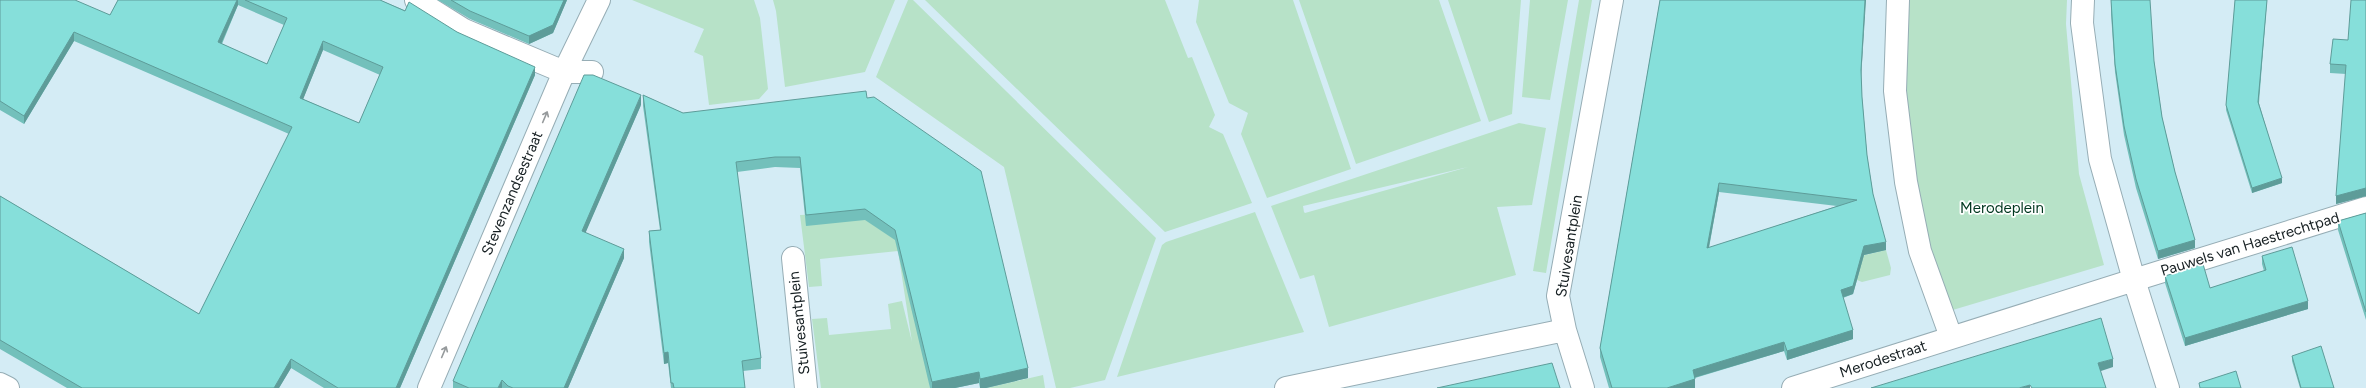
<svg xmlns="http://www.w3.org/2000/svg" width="2366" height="388" font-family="Figtree,sans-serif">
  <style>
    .green { fill: #b7e2c8; fill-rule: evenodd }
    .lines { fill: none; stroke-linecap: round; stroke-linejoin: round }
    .minor-casing { stroke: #96adb5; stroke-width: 24 }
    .minor { stroke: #fff; stroke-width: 22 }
    .wall { fill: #73c0bb; fill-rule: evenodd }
    .shaded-wall { fill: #5e9c99 }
    .building { fill: #86dfda; stroke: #5e9c99; fill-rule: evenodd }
    .oneway { stroke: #969a9c }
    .labels { text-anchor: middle; stroke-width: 3.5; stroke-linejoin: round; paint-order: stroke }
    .street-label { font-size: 15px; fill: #161f22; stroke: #fff }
    .park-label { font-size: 15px; fill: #00371f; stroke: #fff }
  </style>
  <rect width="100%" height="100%" fill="#d4ecf5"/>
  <path class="green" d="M632,0H754L760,18L768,89L759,99L709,105L703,56L694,52L704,29Z
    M773,0H895L865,72L785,87L776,11Z
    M908,0H913L1156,238L1105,380L1070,388H1056L1004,167L876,77Z
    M925,0H1165L1188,58L1192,57L1215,115L1209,127L1223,134L1252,203L1165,232Z
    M1199,0H1293L1351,169L1267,198L1241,134L1248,113L1229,103L1196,22Z
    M1299,0H1439L1481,121L1356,164Z
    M1448,0H1521L1512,114L1489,122Z
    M1530,0H1568L1550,100L1522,97Z
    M1579,0H1592L1546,273L1533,271Z
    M1902,0H2067L2066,24L2079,174L2104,265L1946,312L1920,227L1899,33Z
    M1519,123L1546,128L1532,205L1497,207L1516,275L1329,327L1314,275L1300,279L1271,206ZM1468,167L1305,213L1304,212L1303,206Z
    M1255,212L1304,332L1117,377L1162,245L1166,242Z
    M863,213L904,241L930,388H821L812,319L827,318L829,335L891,329L888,304L902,301L912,342L898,251L820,259L822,286L809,287L800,215Z
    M1886,250L1891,268L1890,275L1862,282L1857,280V257Z
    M1043,375L1045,388H986Z"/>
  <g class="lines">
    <g class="minor-casing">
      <path id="minor" d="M416,0L464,30L564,72H592
        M1898,0L1895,91L1906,182L1920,251L1951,337
        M793,258L806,388
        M0,384L8,388
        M429,388L564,72L599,0
        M1286,388L1565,330
        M1583,388L1565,330L1558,296L1612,0
        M1793,388L2134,280L2100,159L2082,23L2083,0
        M2168,388L2134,280L2366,208"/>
    </g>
    <use href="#minor" class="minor"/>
  </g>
  <path class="wall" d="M0,0L110,15L118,0H380L457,32L535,75L400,388H324L291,368L279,388H67L0,349V196L199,314L289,134L74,41L24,124L0,110ZM238,5L284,25L267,64L222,44ZM323,50L380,75L359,123L303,99Z
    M438,0H567L553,33L529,44L470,19Z
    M1660,0L1861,76L1862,97L1867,155L1873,194L1886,250L1864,255L1853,294L1843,298L1853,339L1787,360L1784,351L1695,378V388H1609L1600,357V348ZM1719,192L1837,206L1709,248Z
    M2111,0L2154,61L2162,117L2175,172L2195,248L2158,259L2136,188L2124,135L2115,72L2111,14Z
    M2235,0H2267L2259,103L2282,183L2252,193L2226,110Z
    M2366,0V196L2336,204L2346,74L2330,73V64L2348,40Z
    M643,95L683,113L867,98L1028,378L986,388H980L979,383L955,388H930L895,240L865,220L806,226L800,168L775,167L737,172L761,358V369L743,371L745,388H671L668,363L664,364L649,242V231L660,230L643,106Z
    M641,105L585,233L624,258L568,388H453V381Z
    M2366,213V320L2338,230V221Z
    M2262,256L2308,309L2185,346L2165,283V276L2210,288L2264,271L2262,264Z
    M2292,356L2334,388H2300L2292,361Z"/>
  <path class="shaded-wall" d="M237,0H238V5L218,51V42Z
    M564,0H567L553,33L529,44V36Z
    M1865,0H1866L1861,79V70Z
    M2267,0L2258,107V102Z
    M74,32V41L24,124V116Z
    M323,41V50L300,107V98Z
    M535,67V75L400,388H396Z
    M641,95V105L582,241V231Z
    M2282,178V183L2252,193V188Z
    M1719,183V192L1707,257V248Z
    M2366,188V196L2336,204V196Z
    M2195,240V248L2158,259V251Z
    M1886,242V250L1864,255L1853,294L1841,298V290L1864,246Z
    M624,249V258L568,388H564Z
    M2308,301V309L2185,346V338Z
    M1853,330V339L1787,360V351Z
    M1784,342V351L1693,378V370Z
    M668,352V363L664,364V353Z
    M291,359V368L279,388H274Z
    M2113,359V367L2098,372V363Z
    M1028,368V378L986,388H980V379Z
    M979,372V383L955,388H932V382Z
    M1695,379V388H1667Z
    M502,380V388H498Z
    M2030,385V388H2019Z"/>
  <path class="building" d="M0,0H75L110,15L118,0H237L218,42L267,64L287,18L245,0H380L405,11L409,2L457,32L535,67L396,388H338L291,359L274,388H82L0,340V196L199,314L292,127L74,32L24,116L0,101ZM323,41L383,67L359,123L300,98Z
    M451,0H564L553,25L529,36L470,11Z
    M1660,0H1865L1861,70L1862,97L1867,155L1873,194L1886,242L1864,246L1853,286L1841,290L1853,330L1787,351L1784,342L1693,370L1695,379L1667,388H1612L1600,348ZM1719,183L1857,200L1707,248Z
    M2111,0H2150L2154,61L2162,117L2175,172L2195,240L2158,251L2136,179L2124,126L2115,64Z
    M2235,0H2267L2258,102L2282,178L2252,188L2226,105Z
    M2351,0H2366V188L2336,196L2346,65L2330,64L2333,39L2348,40Z
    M584,75H593L641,95L582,231L624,249L564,388H513L508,386L502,380L498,388H469L453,381Z
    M866,91L867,98L874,97L981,171L1028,368L980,379L979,372L932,382L895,230L865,209L806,215L800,157H775L736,162L761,358L742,361L745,388H674L673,383H671L668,352L664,353L649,231L661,230L643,95L683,113Z
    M2366,213V312L2338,221Z
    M2292,247L2308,301L2185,338L2165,276L2203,264L2210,288L2266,270L2262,256Z
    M2101,318L2113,359L2098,363L2106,388H2032L2030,385L2019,388H1871Z
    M2321,346L2334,388H2301L2292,356Z
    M1552,363L1560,388H1437Z
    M2236,371L2241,388H2200L2199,383Z"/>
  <defs><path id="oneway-shaft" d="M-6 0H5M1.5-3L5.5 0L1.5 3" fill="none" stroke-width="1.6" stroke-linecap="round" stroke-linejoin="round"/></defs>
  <g class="oneway">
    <use href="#oneway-shaft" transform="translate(545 117) rotate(-67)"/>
    <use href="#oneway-shaft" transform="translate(444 352) rotate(-67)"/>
  </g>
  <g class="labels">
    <g class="street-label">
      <text transform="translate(512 193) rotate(-67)" y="5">Stevenzandsestraat</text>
      <text transform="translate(2250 244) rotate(-17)" y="5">Pauwels van Haestrechtpad</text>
      <text transform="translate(1569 246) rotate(-81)" y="5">Stuivesantplein</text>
      <text transform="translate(799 323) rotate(-96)" y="5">Stuivesantplein</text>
      <text transform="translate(1883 359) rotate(-18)" y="5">Merodestraat</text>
    </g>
    <g class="park-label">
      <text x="2002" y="213">Merodeplein</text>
    </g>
  </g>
</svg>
